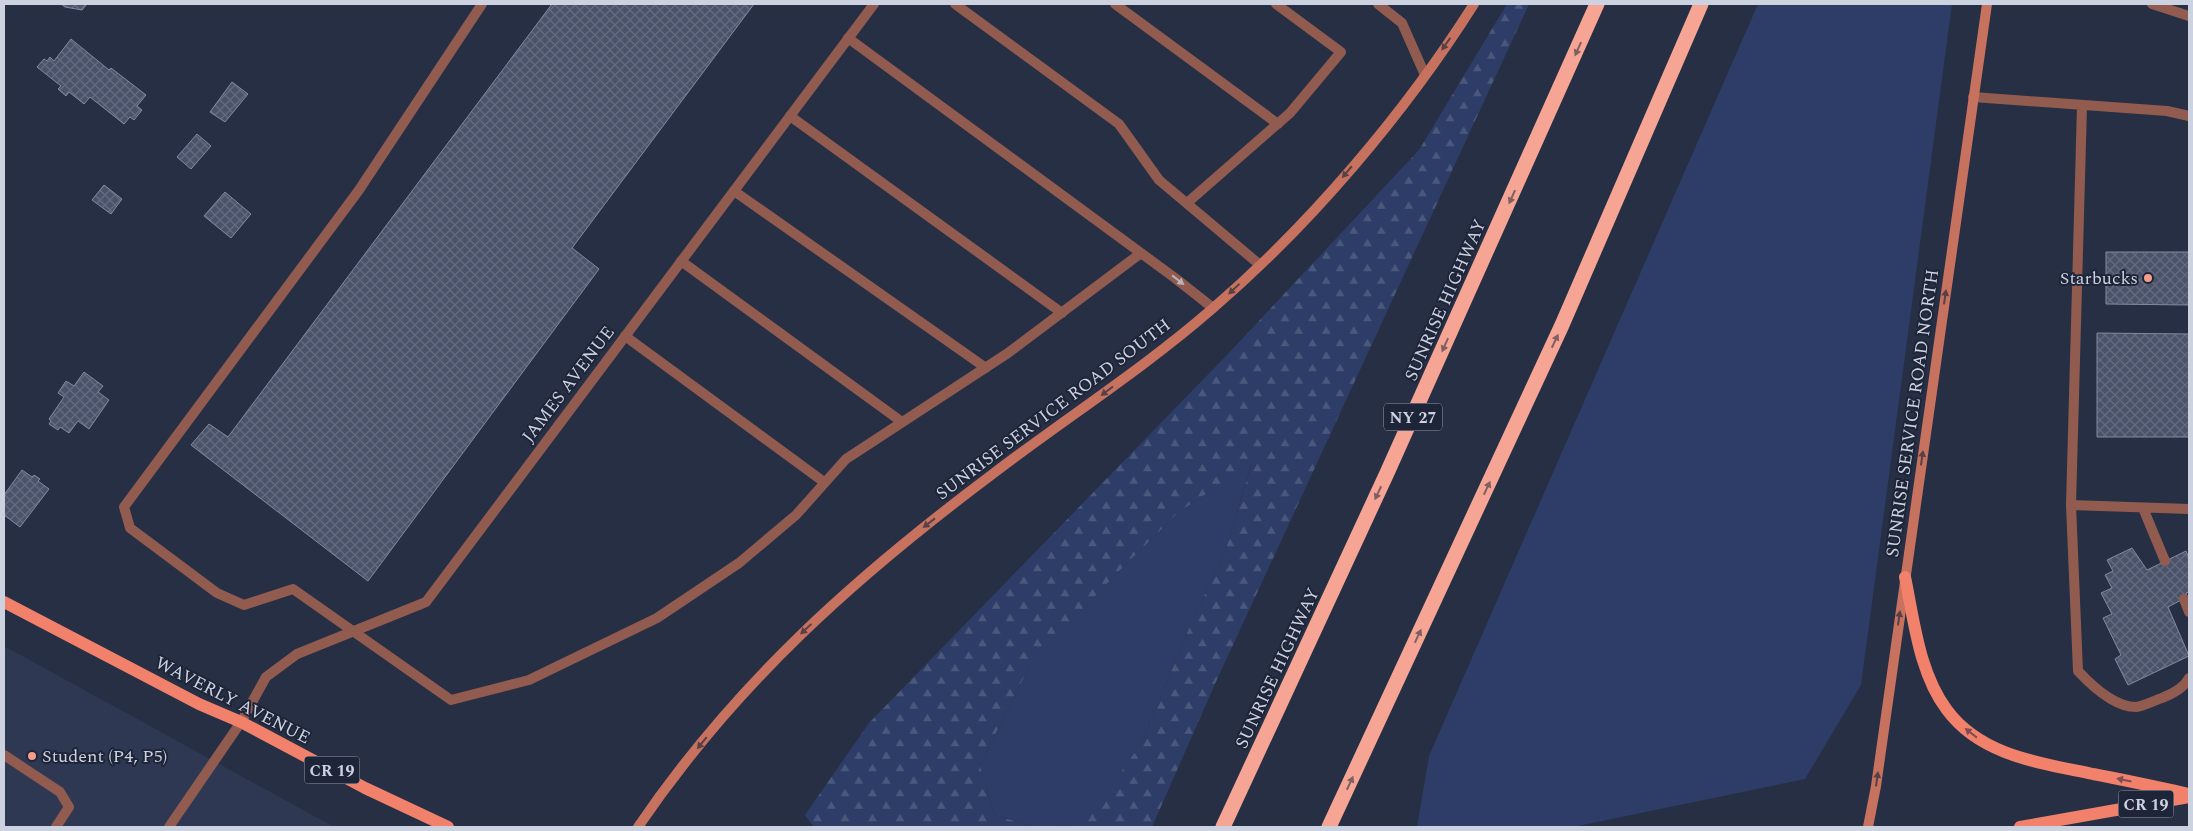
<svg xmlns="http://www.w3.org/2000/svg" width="2193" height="831" font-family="Spectral,serif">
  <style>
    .built { fill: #2e3852 }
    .grass { fill: #2d3d67 }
    .forest { fill: url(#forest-firs) }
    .building { fill: url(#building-cross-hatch); stroke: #808aa3 }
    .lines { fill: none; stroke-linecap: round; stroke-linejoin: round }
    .service { stroke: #915b4f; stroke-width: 10 }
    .minor { stroke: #915b4f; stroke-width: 10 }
    .secondary { stroke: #c7715f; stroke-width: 10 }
    .primary { stroke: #f1816b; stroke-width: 12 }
    .motorway { stroke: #f6a594; stroke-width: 15 }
    .oneway { fill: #594046 }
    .oneway2 { fill: #7f5f62 }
    .oneway3 { fill: #bdb4bb }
    .oneway4 { fill: #7d4e50 }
    .poi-dot { fill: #f49d8b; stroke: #1e2539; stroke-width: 2 }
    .labels { text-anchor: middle; stroke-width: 4; stroke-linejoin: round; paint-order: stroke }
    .shield { fill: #1e2539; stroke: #989ead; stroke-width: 1 }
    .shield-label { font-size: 16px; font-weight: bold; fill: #ccd2df }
    .poi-label { font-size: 18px; fill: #ccd2df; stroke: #1e2539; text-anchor: end }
    .street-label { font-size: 18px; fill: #ccd2df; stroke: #1e2539 }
  </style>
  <defs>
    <pattern id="forest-firs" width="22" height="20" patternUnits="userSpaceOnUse" patternTransform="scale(1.25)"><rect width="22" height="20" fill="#2d3d67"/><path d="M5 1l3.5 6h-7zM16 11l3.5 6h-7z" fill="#4a587c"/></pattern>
    <pattern id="building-cross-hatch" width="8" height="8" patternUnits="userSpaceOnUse" patternTransform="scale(1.25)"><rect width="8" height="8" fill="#4a5369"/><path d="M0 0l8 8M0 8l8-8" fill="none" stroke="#636b7e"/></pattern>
  </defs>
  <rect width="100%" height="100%" fill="#272f44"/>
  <path class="built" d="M4,646L334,827H4Z"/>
  <path class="grass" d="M1758,4H1952L1861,685L1805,779L1573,827H1417L1429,756Z
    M1252,462L1226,549L1186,635L1143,741L1096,808L1060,827H1035L994,815L980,765L1030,665L1119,571L1179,512Z"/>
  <path class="forest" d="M1507,4H1529L1215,684L1152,827H1060L1096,807L1143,741L1186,635L1226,549L1252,463L1179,512L1119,571L1030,665L980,765L994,815L1035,827H814L805,815L869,723L1226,356L1419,150Z"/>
  <path class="building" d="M61,4H87L82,10L65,7Z
    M552,4H754L572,248L599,269L368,581L191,445L209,424L228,437Z
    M71,39L109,70L111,68L146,95L137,106L142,110L134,120L130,117L124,124L90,97L84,104L69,92L66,96L58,89L61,86L37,67L44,59L47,61L50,57L54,61Z
    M232,82L248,94L225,122L210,112Z
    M197,134L211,146L191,169L177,157Z
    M104,185L122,199L111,214L92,200Z
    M225,192L251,214L231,238L204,216Z
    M2106,252H2189V305L2106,304Z
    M2097,333L2189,334V437H2097Z
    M84,372L103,386L98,392L109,400L89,429L78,421L69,433L60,427L58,430L49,424L51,421L49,419L64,397L58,393L66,381L74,386Z
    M22,470L32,477L34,475L40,479L38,481L49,489L20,527L4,515V495Z
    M2132,548L2147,570L2186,551L2189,558V592L2186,593L2187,597L2168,607L2189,656L2128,685L2115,659L2121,655L2103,618L2112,614L2101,593L2112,588L2105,575L2113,571L2107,560Z"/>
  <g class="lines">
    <path class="service" d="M482,4L359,190L124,507L130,528L217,593L244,605L293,589L451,700L529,680L657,618L739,563L796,515L846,459L1008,353L1141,253
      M955,4L1119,124L1159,180L1260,265
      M1115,4L1278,124
      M1378,4L1402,23L1425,75
      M2152,4L2189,16
      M848,38L1175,278L1213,308
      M1973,97L2167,111L2189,116
      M2082,106L2071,505L2189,509
      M790,116L1062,313
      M734,191L986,368
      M1187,203L1290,113L1341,52L1276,4
      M681,261L902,422
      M625,336L824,482
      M2071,505L2078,671C2092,686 2114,707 2136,707C2144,706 2155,700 2162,698C2172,694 2184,688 2189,678
      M2143,508L2165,561
      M2184,599L2189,612
      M4,755L60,792L69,807L56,827"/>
    <path class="minor" d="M169,827L241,722L266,677L297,654L426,602L874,4"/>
    <path class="secondary" d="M638,827C736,683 855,577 994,473C1066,418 1143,369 1212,309C1310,225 1405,113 1474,4
      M1868,827L1876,786L1987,4"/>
    <path class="primary" d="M1905,577C1914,620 1919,673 1947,710C1981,756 2041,763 2093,774C2125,780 2157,787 2189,794
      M4,602L199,704L241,722L365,788L448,827
      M2020,827L2189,797"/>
    <path class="motorway" d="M1223,827L1387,473L1597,4
      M1329,827L1562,325L1701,4"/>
  </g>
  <defs><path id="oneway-solid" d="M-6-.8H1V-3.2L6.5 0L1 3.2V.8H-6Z" transform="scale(1.25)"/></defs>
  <g class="oneway">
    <use href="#oneway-solid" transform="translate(1446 44) rotate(125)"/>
    <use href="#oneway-solid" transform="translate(1347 172) rotate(130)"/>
    <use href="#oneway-solid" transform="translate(1234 289) rotate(137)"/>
    <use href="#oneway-solid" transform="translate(1945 297) rotate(-82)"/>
    <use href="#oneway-solid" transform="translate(1107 391) rotate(143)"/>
    <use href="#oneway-solid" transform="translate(1922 458) rotate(-82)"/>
    <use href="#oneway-solid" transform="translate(929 523) rotate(142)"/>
    <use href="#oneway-solid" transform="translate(1899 618) rotate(-82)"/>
    <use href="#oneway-solid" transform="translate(806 629) rotate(137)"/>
    <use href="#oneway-solid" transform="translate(702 743) rotate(129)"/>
    <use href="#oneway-solid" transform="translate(1877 779) rotate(-82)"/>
  </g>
  <g class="oneway2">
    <use href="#oneway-solid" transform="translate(1578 49) rotate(114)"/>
    <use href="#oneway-solid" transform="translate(1512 197) rotate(114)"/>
    <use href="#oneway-solid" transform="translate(1555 341) rotate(-65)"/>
    <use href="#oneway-solid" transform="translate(1445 345) rotate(114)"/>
    <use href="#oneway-solid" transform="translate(1487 488) rotate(-65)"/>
    <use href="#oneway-solid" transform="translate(1378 493) rotate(115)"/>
    <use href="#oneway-solid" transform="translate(1418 636) rotate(-65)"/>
    <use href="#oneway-solid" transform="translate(1350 783) rotate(-65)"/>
  </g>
  <use class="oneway3" href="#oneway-solid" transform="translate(1178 280) rotate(38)"/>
  <g class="oneway4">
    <use href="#oneway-solid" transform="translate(1971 733) rotate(-142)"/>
    <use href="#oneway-solid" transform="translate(2124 780) rotate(-168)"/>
  </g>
  <g class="poi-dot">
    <circle cx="2148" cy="278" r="5"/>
    <circle cx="32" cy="756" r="5"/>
  </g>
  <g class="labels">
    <g class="shield">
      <rect x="1384" y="403.5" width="58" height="27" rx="4"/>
      <rect x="304.5" y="756.5" width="55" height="27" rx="4"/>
      <rect x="2118.5" y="790.5" width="55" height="27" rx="4"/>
    </g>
    <g class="shield-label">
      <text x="1413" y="423">NY 27</text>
      <text x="332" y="776">CR 19</text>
      <text x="2146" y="810">CR 19</text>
    </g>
    <g class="poi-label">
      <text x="2138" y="284">Starbucks</text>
      <text x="42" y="762" text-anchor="start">Student (P4, P5)</text>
    </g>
    <g class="street-label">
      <text transform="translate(1445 300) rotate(-66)" y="6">SUNRISE HIGHWAY</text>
      <text transform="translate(568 384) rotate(-53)" y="6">JAMES AVENUE</text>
      <text transform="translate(1053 409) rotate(-37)" y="6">SUNRISE SERVICE ROAD SOUTH</text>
      <text transform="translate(1912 413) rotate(-82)" y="6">SUNRISE SERVICE ROAD NORTH</text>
      <text transform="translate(1277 668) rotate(-65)" y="6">SUNRISE HIGHWAY</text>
      <text transform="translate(233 700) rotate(27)" y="6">WAVERLY AVENUE</text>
    </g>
  </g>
  <rect width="2193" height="831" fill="none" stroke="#ccd2df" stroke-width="10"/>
</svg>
